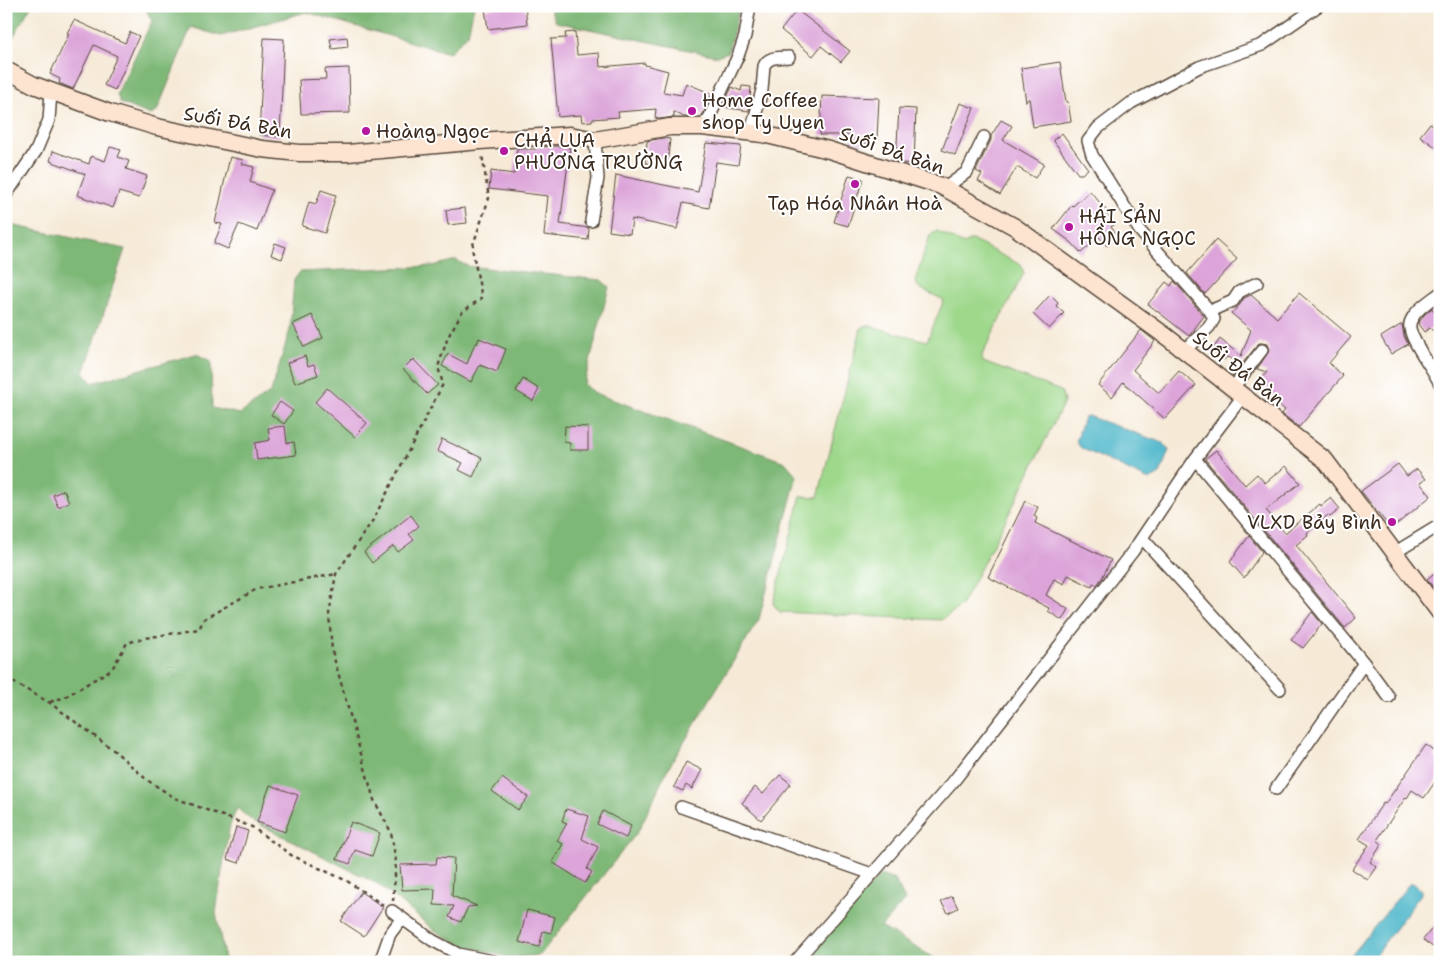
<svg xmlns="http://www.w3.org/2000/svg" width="1446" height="968" font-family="'Shantell Sans',sans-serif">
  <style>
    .green { fill: #9ed88b; stroke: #6c8154 }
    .forest { fill: #7eb877; stroke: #5c714a }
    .water { fill: #4bb6c9; stroke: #437074 }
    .building { fill: #dca4d9 }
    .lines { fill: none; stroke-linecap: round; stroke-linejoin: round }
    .street-casing { stroke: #57473a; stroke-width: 14 }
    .secondary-casing { stroke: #57473a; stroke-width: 19 }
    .path { stroke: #57473a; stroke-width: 2.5; stroke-dasharray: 4 4; stroke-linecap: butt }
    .street { stroke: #fff; stroke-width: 11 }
    .secondary { stroke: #fde4d1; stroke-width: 16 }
    .poi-dot { fill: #b5179e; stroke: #fff; stroke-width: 2 }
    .labels { text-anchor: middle; stroke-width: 4; stroke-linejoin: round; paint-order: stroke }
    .poi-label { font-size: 19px; fill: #3b2a1e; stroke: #fff; text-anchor: start }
    .street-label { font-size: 19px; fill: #3b2a1e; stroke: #fff }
  </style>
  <rect width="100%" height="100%" fill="#fff"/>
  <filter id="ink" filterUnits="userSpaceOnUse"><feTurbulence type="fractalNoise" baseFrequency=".02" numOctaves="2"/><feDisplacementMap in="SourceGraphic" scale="10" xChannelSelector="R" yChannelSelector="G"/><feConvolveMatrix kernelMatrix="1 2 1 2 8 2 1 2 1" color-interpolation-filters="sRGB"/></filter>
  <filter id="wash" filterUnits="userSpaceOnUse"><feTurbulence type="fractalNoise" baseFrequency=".0096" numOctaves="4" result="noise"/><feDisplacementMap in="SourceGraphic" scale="20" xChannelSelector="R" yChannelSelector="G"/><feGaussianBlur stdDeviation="1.12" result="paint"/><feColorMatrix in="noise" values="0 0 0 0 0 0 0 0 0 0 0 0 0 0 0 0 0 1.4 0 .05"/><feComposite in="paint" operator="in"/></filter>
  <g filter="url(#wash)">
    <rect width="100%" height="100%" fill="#f6ead7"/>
    <path class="green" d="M937,231L964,244L972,240L1021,265L1024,273L982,355L983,362L1061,391L1064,402L1014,504L961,606L941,620L780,612L773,604L801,496L818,497L861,328L866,325L927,341L944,300L919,288L915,281L930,235Z"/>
    <path class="forest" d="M6,6H31L6,49Z
      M144,6H474L468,34L449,53L306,12L221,36L191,27L157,111L151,115L120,103L117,94L152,21Z
      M549,6H740L728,52L717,56L556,22Z
      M6,224L125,249L84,373L92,383L196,354L211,361L212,408L240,414L271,392L290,330L294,280L300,272L433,266L456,260L467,266L601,280L609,287L584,384L594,393L785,462L797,476L759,619L666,772L639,830L540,955L511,958L461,945L434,930L378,884L251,820L237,808L230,825L222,871L216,913L225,962H6Z
      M880,875L895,880L905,900L881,927L941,962H801Z"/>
    <path class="water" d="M1088,416L1163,443L1169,450L1160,474L1149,480L1081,448L1076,442L1084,417Z
      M1413,883L1421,890V894L1370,962H1346L1409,884Z"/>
    <g id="blocks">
      <path class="building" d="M505,6H525L527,24L488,29L485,9Z
        M797,10L850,51L841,62L821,46L813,56L781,30Z
        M74,20L125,43L130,32L139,36L115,90L104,85L117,56L94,45L73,89L59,83L60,79L50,74L69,34L67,33Z
        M575,32L577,55L599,53L600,67L645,63V65L668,71L663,92L682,95L686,83L712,94L703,114L700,117H684L674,112V117L659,119L655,118L656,109L618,112L619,117L592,119V121L582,122L581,115L558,117L551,39L566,38L565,33Z
        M347,37L348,47L332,49L330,39Z
        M264,38L284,39L280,137L259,135Z
        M1060,62L1066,102H1068L1071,121L1033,127L1029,98L1026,102L1021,68Z
        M349,68L350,113L301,114L299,80L326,79L325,69Z
        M742,86L751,87L749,111L729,108L723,106L732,87L741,91Z
        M822,96L879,98L877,138H868V143H852V135H820Z
        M960,103L974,108L955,155L942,150Z
        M899,108L916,109L914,164L903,163L896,161Z
        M1001,120L1012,126L1003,140L1044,164L1035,178L1017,167L1000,195L978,181L982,174L976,171L991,140V136Z
        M1430,123L1440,130V150L1420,136Z
        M1062,133L1088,169L1082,174H1078L1053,140Z
        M663,138L670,139L667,165L645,163L647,141Z
        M706,143L741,146L738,165L716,162L709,208L683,203L677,229L632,219L630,234L609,231L616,175L698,192Z
        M557,146L570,148L560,224L589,228L588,240L544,235L548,196L489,189L491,171L514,174L517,149H536L537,147Z
        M110,147L121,150L118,157L129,161L126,169L147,176L139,198L119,192L113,208L77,195L85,174L50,161L53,151L89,164L91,156L105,161Z
        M230,157L243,160L242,164L254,167L250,182L272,190L257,231L239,224L228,249L214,243L222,224L215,223Z
        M849,175L863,179L848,226L834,222Z
        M321,190L336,195L325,233L302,226L309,202L316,204Z
        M1090,191L1107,211L1105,212L1115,224L1111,227L1118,236L1107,246L1099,237L1081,253L1071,242L1053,229L1072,205L1073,206Z
        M465,208L467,223L448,225L446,210Z
        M1216,240L1237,259L1205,294L1187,273Z
        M275,243L286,247L282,259L271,255Z
        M1174,281L1204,316L1189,336L1148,304L1166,282L1171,286Z
        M1299,293L1351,337L1329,363L1343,376L1299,427L1282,414L1285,410L1256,385L1267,372L1257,369L1269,351L1267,344L1262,343H1259L1243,363L1227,357L1224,360L1212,350L1220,339L1241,356L1251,330L1231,313L1239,306L1244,298L1251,295L1277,318Z
        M1050,295L1058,303L1056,306L1064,313L1049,329L1033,314Z
        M1432,308L1434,312L1440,308V326L1433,331L1430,328L1424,332L1418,324L1424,315Z
        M312,315L323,338L304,347L293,324Z
        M1402,324L1404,336L1408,344L1391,354L1381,337Z
        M1141,330L1155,341L1133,370L1159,393L1179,371L1196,385L1165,419L1123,382L1112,397L1098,385Z
        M479,338L506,349L497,372L480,365L471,382L442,366L448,354L467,364L475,343L477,344Z
        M305,356L308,366L314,364L318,375L295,383L287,363Z
        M413,359L438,385L427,394L403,369Z
        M523,379L539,389L533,401L516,391Z
        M327,388L367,423L355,437L315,402Z
        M280,402L293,411L284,424L271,415Z
        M285,426L287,443L294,442L296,455L257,460L255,443L270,440L268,428Z
        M565,426L588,427V450H570V443L564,442Z
        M442,439L482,458L473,477L459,470L463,463L437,451Z
        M1216,450L1245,485L1257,474L1265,483L1286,466L1300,483L1266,510L1285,533L1320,504L1321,506L1331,498L1340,509L1330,517L1328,515L1307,533L1308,535L1296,545L1356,618L1345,628L1205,459Z
        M1398,464L1407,476L1417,469L1426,479L1420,483L1431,496L1391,529L1361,491Z
        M64,490L69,502L58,507L53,495Z
        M1025,501L1038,507L1034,516L1037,518L1035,523L1111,560L1102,578L1097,585L1093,583L1092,587L1068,575L1064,584L1054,579L1046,595L1068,609L1062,620L1048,611L1049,608L988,577Z
        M411,515L419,526L409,534L414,540L398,552L393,546L372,563L364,552Z
        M1249,536L1262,552L1244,578L1230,562Z
        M1440,568V596L1427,579Z
        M1312,612L1322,624L1303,648L1291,640Z
        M1426,745L1437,753L1434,757L1440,761V775L1424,798L1412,790L1407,798L1406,797L1377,840L1382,844L1370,862L1377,867L1368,880L1352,869L1369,845L1359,839L1383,803L1385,804Z
        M686,762L702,770L692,789L686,785L683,791L674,787Z
        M780,775L791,784L761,820L742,803L755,787L763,794Z
        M502,778L528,797L518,810L492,791Z
        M270,785L298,795L285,832L257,822Z
        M566,809L589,816L582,839L598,847L587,869L592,872L585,883L552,862L563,844L557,841L567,823L562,821Z
        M603,811L631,826L626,838L597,824Z
        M351,822L380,833L372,856L355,850L350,864L337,859Z
        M236,827L248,831L239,863L227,859Z
        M437,857L454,858L452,896L477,906L468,907L461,922L449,917L454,906L434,905L435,889L402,890L400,865L436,864Z
        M361,892L383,907L364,936L341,921Z
        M952,896L958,908L948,913L941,902Z
        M527,910L555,917L551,933L543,931L539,947L519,942Z
        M1440,918V952L1423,940Z"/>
    </g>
  </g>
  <g filter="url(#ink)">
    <use href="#blocks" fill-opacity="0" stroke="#57473a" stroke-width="1"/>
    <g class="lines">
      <g class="street-casing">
        <path id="street" d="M702,127L709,118L738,56L745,36L750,6
          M751,132L762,90L764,66C768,56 779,58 789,57
          M945,188L967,172L984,137
          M6,195L36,151L49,120L51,92
          M591,221L598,178L595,140
          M1440,293C1431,300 1419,307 1413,317C1411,320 1409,324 1410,328C1412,343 1433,368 1440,384
          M1210,311L1233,301L1239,292L1257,283
          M1184,351L1209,327L1214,319L1210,311L1140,231L1092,155L1088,141L1098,128L1131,103L1199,67L1262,45L1318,6
          M1233,388L1262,350
          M1195,459L1364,663L1389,697
          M1142,538L1280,689
          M1394,553L1440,525
          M1276,789L1364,663
          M681,807L872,874
          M392,911L432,940L458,954L497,962
          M380,962L390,934L402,918
          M795,962L953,782L1133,551L1195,459L1243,396"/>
      </g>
      <g class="secondary-casing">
        <path id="secondary" d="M6,70L34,85L110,113L157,127L262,149L299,153H348L480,141L570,135L595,140L670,127H702L763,134L829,150L941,186L1015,227L1167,337L1325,460L1440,613"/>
      </g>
      <path class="path" d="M6,678L50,703L116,752L147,780L175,798L252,827L291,855L347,881L383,905
        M50,702L65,697L112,669L127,643L145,638L199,629L204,619L257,589L336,574
        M393,901L396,862L391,832L374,800L332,651L329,614L336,574L373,520L443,384L438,367L448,337L462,312L482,298L472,248L489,198L482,155"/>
      <use href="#street" class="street"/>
      <use href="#secondary" class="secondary"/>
    </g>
  </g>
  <g class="poi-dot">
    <circle cx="692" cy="111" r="5"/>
    <circle cx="366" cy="131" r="5"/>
    <circle cx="504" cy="151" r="5"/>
    <circle cx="855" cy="184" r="5"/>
    <circle cx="1069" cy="227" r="5"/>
    <circle cx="1392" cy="522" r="5"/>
  </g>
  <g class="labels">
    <g class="poi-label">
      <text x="702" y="107">Home Coffee<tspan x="702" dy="22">shop Ty Uyen</tspan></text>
      <text x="376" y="138">Hoàng Ngọc</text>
      <text x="514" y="147">CHẢ LỤA<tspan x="514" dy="22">PHƯƠNG TRƯỜNG</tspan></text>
      <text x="855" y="210" text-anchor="middle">Tạp Hóa Nhân Hoà</text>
      <text x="1079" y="223">HÁI SẢN<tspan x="1079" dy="22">HỒNG NGỌC</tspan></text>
      <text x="1382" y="529" text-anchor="end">VLXD Bảy Bình</text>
    </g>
    <g class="street-label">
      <text transform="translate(238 122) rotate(10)" y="7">Suối Đá Bàn</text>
      <text transform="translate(892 150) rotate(19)" y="7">Suối Đá Bàn</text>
      <text transform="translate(1239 368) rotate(38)" y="7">Suối Đá Bàn</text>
    </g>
  </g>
  <rect width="1446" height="968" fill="none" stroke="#fff" stroke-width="25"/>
</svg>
